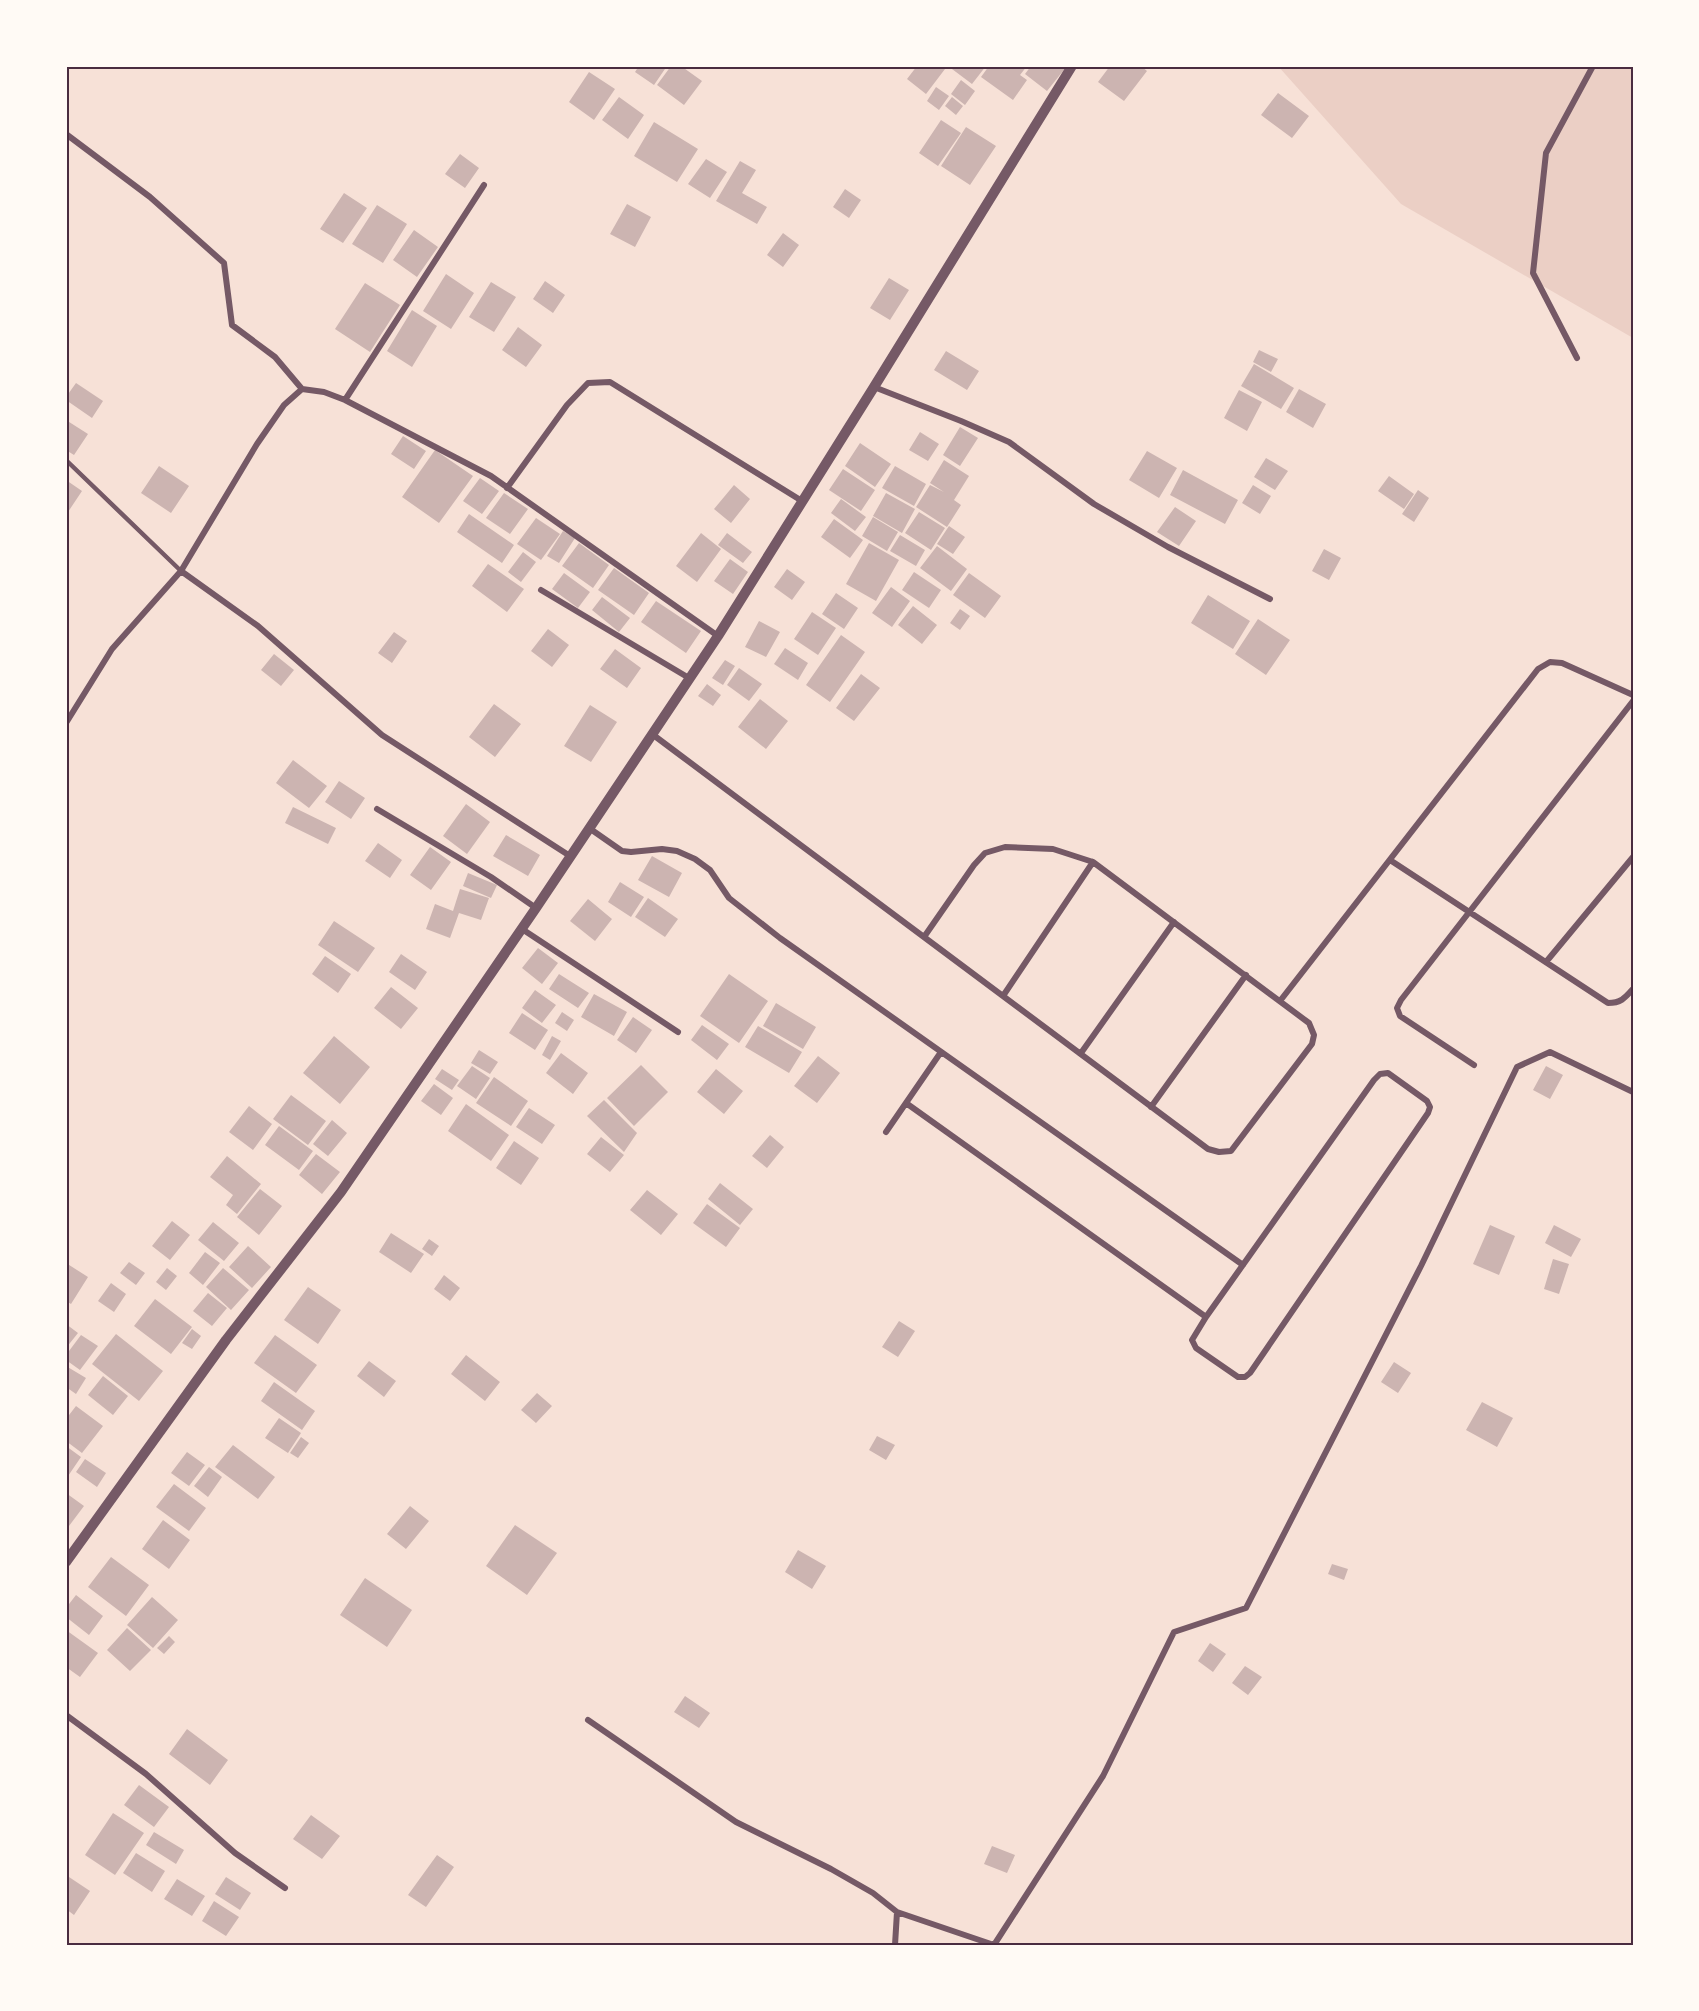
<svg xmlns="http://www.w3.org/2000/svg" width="1699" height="2011" font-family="'Fira Sans',sans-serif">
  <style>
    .green { fill: #ebcfc5 }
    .building { fill: #ccb4b1 }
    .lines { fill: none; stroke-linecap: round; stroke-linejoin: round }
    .service { stroke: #755966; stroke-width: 4.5 }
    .minor { stroke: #755966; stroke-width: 6 }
    .tertiary { stroke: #755966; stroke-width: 10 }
    .neatline { fill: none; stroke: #4a2c40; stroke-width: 2 }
  </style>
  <rect width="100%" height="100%" fill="#f7e1d7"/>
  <path class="green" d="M1278,66H1633V338L1401,204Z"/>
  <path class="building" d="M639,66H667L654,85L635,72Z
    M671,66H681L702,81L684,105L657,85Z
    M917,66H941L945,69L926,94L907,79Z
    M948,66H986L972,84Z
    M989,66H1027L1020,75L1027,80L1013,100L981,77Z
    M1031,66H1067L1047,91L1025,74Z
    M1110,66H1141L1147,71L1124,101L1098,82Z
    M589,72L615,89L594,120L569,102Z
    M961,80L975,91L965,105L951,94Z
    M936,87L949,96L939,110L927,101Z
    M1278,93L1309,116L1292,138L1261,115Z
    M619,97L644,115L628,139L602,120Z
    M952,97L963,106L956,115L945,106Z
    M941,120L961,133L938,166L919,153Z
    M654,122L698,149L677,182L634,156Z
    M966,127L996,146L970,185L941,166Z
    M460,154L479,168L465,188L445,174Z
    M706,159L727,172L710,198L688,184Z
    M740,161L756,170L742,193L767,207L757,224L716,201Z
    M845,189L861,200L849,218L833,207Z
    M344,193L367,208L343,243L320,229Z
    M627,204L651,217L635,247L610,234Z
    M377,205L407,224L383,263L352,244Z
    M414,230L438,247L417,277L393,260Z
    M783,233L799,245L783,267L767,255Z
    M446,274L474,293L451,329L423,311Z
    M889,278L909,290L890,320L870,308Z
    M545,281L565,295L553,313L533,299Z
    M491,282L516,297L494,332L469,317Z
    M365,283L400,305L370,352L335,329Z
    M412,310L437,326L412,367L387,351Z
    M518,327L542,345L526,367L502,350Z
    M1259,350L1278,359L1271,372L1253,362Z
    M946,351L979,371L967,390L934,370Z
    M1254,364L1294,388L1281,409L1241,386Z
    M76,383L103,401L92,418L66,400V397Z
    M1299,389L1326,404L1313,428L1286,412Z
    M1239,390L1262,402L1247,431L1224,418Z
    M66,420L88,434L74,455L66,450Z
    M960,427L978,438L960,466L943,455Z
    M920,432L939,444L928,461L909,450Z
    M403,436L426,451L414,469L391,454Z
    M860,443L891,464L875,487L845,466Z
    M435,450L473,476L439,523L402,497Z
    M1147,451L1177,468L1159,498L1129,480Z
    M1266,458L1288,471L1275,490L1254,477Z
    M944,460L969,476L954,500L961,505L947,527L916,507L930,485L944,492L930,483Z
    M159,466L189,486L171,513L141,493Z
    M895,466L926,484L914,506L882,488Z
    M843,469L875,490L861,511L829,490Z
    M1183,470L1238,500L1225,524L1170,495Z
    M1389,476L1414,494L1404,509L1378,491Z
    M480,478L499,491L482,514L463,501Z
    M66,480L82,491L66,515Z
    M734,485L750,499L731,523L714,509Z
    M1253,485L1271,496L1260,514L1242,503Z
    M1418,490L1429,498L1414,522L1402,514Z
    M504,493L528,509L510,534L486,518Z
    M886,493L915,509L902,533L873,516Z
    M841,499L866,517L855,531L831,513Z
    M1175,507L1196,521L1179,546L1157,532Z
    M919,512L945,528L931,550L905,533Z
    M469,514L514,545L502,563L457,532Z
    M873,517L898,532L887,551L862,536Z
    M536,518L560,534L541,560L517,544Z
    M834,519L863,540L850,558L821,537Z
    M949,526L965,537L953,554L937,544Z
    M563,531L575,538L559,563L547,556Z
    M701,533L721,549L697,582L676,566Z
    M727,533L752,552L743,563L718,545Z
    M900,535L925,550L916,566L890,551Z
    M579,543L609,565L593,588L562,566Z
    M869,543L899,560L876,601L846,584Z
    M937,546L967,569L951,591L920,568Z
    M1324,549L1341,558L1329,580L1312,571Z
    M523,552L536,562L521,582L508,572Z
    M730,559L748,572L733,594L714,581Z
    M488,564L524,589L507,612L472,586Z
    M614,568L649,593L634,615L598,590Z
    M787,569L805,582L792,600L774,587Z
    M914,572L941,590L929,608L902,590Z
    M564,573L590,592L578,608L552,589Z
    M969,573L1001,596L985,618L953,595Z
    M891,587L910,601L892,627L872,613Z
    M836,593L858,608L844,629L822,614Z
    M1208,595L1250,621L1233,649L1191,623Z
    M602,597L630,618L619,632L592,610Z
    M656,601L701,631L686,653L641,622Z
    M913,606L937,625L922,644L898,625Z
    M960,609L970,616L960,630L950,623Z
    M812,612L836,628L818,655L794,639Z
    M1258,619L1290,640L1266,675L1235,654Z
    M759,621L780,632L766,657L745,647Z
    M548,629L569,645L552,667L531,651Z
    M394,632L407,641L392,663L378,653Z
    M841,635L865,652L830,702L806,685Z
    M785,648L808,663L798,680L774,664Z
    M615,649L641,668L627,688L600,669Z
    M274,654L294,670L281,686L261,670Z
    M725,660L735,666L723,685L712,678Z
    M739,668L762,684L749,701L727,685Z
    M861,674L880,688L854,721L836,708Z
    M707,684L721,695L713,706L698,696Z
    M760,699L788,721L766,749L738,727Z
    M494,704L521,724L495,757L469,737Z
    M590,705L617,722L591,762L564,746Z
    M293,760L327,786L309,808L276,783Z
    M339,781L365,798L351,819L325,802Z
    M466,804L490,822L467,854L443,836Z
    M293,807L336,828L328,844L285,823Z
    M506,835L540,855L528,876L493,856Z
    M378,843L402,860L390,878L365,861Z
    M430,847L451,862L431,890L410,875Z
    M652,856L682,873L669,897L638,880Z
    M468,873L497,885L491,898L463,886Z
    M620,882L644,897L631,917L608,902Z
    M460,889L489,898L481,920L459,913L450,938L426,929L435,904L453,911Z
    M648,898L678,919L665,937L635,917Z
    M588,899L612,919L595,941L570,921Z
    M334,921L375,948L358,972L318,945Z
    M538,948L558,963L542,984L522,968Z
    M401,954L427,972L415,990L389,972Z
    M325,956L351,974L338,993L312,974Z
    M559,974L589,993L578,1008L549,989Z
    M729,974L768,1001L739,1043L700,1016Z
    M391,987L418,1008L401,1029L374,1008Z
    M535,990L556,1005L542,1023L522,1008Z
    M594,994L627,1012L614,1036L581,1017Z
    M776,1003L816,1027L803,1049L763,1026Z
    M562,1012L574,1020L567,1031L555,1023Z
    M522,1013L548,1030L535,1050L509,1033Z
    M633,1017L652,1030L636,1053L617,1040Z
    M702,1025L729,1044L717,1060L691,1040Z
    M758,1026L802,1052L789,1073L745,1047Z
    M334,1036L370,1067L340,1104L303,1073Z
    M552,1036L561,1041L550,1060L542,1055Z
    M479,1050L498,1062L490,1074L471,1063Z
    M561,1053L588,1073L573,1094L546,1073Z
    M818,1056L840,1073L817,1103L794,1086Z
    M641,1065L668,1092L634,1126L607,1098Z
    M472,1066L490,1078L476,1099L457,1086Z
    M1546,1066L1563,1075L1550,1099L1533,1090Z
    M442,1069L459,1080L452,1090L435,1079Z
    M716,1069L743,1091L724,1114L697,1092Z
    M494,1077L528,1101L511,1126L476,1103Z
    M434,1084L453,1098L441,1115L421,1101Z
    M291,1095L326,1121L308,1145L273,1119Z
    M604,1100L637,1133L624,1152L587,1116Z
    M466,1104L509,1135L491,1161L448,1131Z
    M249,1106L272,1124L253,1150L229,1132Z
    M529,1108L555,1125L542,1144L516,1127Z
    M332,1120L347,1133L328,1156L313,1144Z
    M279,1126L313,1151L299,1170L265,1145Z
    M770,1135L784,1147L767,1168L752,1156Z
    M601,1137L624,1155L610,1172L587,1154Z
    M514,1141L539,1158L521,1185L496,1168Z
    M316,1154L340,1172L322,1194L299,1175Z
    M227,1156L261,1184L237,1214L226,1205L233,1195L210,1177Z
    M720,1183L753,1209L740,1225L708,1199Z
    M260,1189L282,1206L259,1235L237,1217Z
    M647,1190L678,1214L661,1235L630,1210Z
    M707,1204L740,1228L726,1247L693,1223Z
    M172,1221L190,1235L170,1260L152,1246Z
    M213,1222L239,1243L224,1261L198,1240Z
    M1490,1225L1515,1236L1499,1275L1473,1264Z
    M1554,1225L1581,1239L1571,1257L1545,1243Z
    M391,1233L424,1254L411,1273L379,1252Z
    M429,1239L439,1246L432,1256L422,1249Z
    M248,1246L271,1267L252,1288L229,1267Z
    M205,1252L220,1263L203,1285L189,1273Z
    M1553,1259L1569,1264L1559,1294L1544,1289Z
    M129,1262L145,1273L136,1285L120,1273Z
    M66,1263L88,1277L71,1304L66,1301Z
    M167,1268L177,1276L166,1290L156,1282Z
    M223,1268L249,1290L231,1310L206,1287Z
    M444,1275L460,1288L450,1301L434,1289Z
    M111,1283L126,1294L114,1312L98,1301Z
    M308,1287L341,1310L318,1344L284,1320Z
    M208,1293L227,1308L212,1326L193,1311Z
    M155,1299L192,1327L171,1354L134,1326Z
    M899,1321L915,1331L898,1357L882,1347Z
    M66,1324L78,1333L66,1348Z
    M192,1329L201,1336L192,1349L182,1343Z
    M116,1334L163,1371L139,1401L92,1364Z
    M81,1335L98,1346L80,1370L66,1360V1355Z
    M275,1335L317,1365L296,1393L254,1363Z
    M466,1355L500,1382L485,1401L451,1374Z
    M369,1361L396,1381L384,1397L357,1376Z
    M1394,1362L1411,1373L1398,1393L1381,1382Z
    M66,1366L86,1378L76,1394L66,1387Z
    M103,1376L128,1396L113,1415L88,1395Z
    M274,1382L315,1411L302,1430L261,1401Z
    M537,1393L552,1406L536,1423L521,1410Z
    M1482,1402L1513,1418L1497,1447L1466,1430Z
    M76,1406L103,1426L82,1453L66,1441V1419Z
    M279,1418L301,1433L288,1453L265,1438Z
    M877,1436L895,1445L886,1460L869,1450Z
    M301,1437L309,1443L298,1458L290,1453Z
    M233,1445L275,1477L258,1499L215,1467Z
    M66,1446L81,1457L66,1479Z
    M187,1452L205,1465L189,1486L171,1473Z
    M85,1459L106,1473L97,1487L76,1472Z
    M209,1467L222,1477L208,1497L194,1486Z
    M174,1484L206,1508L189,1531L156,1507Z
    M66,1493L84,1506L66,1530Z
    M410,1506L429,1521L406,1549L387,1534Z
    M163,1520L190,1540L169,1569L142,1549Z
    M515,1525L557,1553L527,1595L486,1566Z
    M798,1550L826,1566L812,1589L785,1572Z
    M111,1557L149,1585L126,1616L88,1587Z
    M1332,1564L1348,1569L1344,1580L1328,1574Z
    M365,1578L412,1610L387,1647L340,1615Z
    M76,1595L103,1616L89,1635L66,1617V1608Z
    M152,1597L178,1620L153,1648L127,1625Z
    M127,1628L151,1650L130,1671L107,1650Z
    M66,1630L98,1653L80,1677L66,1667Z
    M169,1636L175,1642L164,1654L157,1648Z
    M1210,1643L1226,1654L1213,1672L1198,1661Z
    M1245,1666L1262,1677L1248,1695L1232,1683Z
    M685,1696L710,1713L699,1728L674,1712Z
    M187,1729L228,1760L210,1785L169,1754Z
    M139,1785L169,1807L154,1827L124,1805Z
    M113,1813L144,1833L115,1875L85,1855Z
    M311,1815L340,1836L322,1859L293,1839Z
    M154,1832L184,1850L176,1864L146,1845Z
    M992,1846L1015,1855L1007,1873L984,1864Z
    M136,1853L165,1871L152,1892L123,1873Z
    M437,1855L454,1867L426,1907L408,1895Z
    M66,1875L90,1891L74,1915L66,1909Z
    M226,1877L251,1893L240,1910L215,1894Z
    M177,1879L205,1896L192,1916L164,1899Z
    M214,1901L239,1917L226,1936L202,1921Z"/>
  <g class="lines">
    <path class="service" d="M68,462L181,571"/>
    <path class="minor" d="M66,134L150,197L224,263L232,325L275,357L302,389
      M1577,358L1533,273L1546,153L1593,66
      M874,387L961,421L1009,442L1094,504L1168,547L1270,599
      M345,400L484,185
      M507,488L567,405L588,383L610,382L802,501
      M181,571L258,626L382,735L570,856
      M541,590L689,678
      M66,723L112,649L181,571L257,444L284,405L302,389L324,392L345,400L491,476L718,636
      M652,734L676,752C853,884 1031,1017 1208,1149L1219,1152L1231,1151L1312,1044L1314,1035L1309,1023L1093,862L1053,849L1005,847L985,853L974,865L924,937
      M377,809L491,877L536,908
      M589,828L622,851L631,852L662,849L677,851L695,859L710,870L729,898L780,938L1243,1265
      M1390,860L1608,1003C1621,1003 1625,998 1633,989
      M522,929L678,1032
      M1546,962L1633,857
      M1003,996L1093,862
      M1280,1001L1538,669L1550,662L1562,663L1633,695
      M1081,1053L1174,922
      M1474,1065L1400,1016L1397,1008L1401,1000L1633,701
      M906,1103L1206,1317L1374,1080L1380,1074L1388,1073L1427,1101L1430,1107L1428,1113L1250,1373L1245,1377H1238L1196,1348L1192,1340L1206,1317
      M1151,1107L1246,975
      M886,1132L941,1052
      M66,1715L146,1774L235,1853L285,1888
      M588,1720L736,1822L831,1869L873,1893L897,1912L895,1945
      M897,1912L994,1945L1103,1776L1174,1632L1246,1608L1421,1266L1517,1067L1550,1052L1633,1092"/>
    <path class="tertiary" d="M66,1562L226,1340L341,1192L536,908L718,636L874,387L1072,66"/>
  </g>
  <rect width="1699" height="2011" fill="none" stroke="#fffaf5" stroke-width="135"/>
  <rect x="68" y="68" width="1564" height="1876" class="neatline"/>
</svg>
